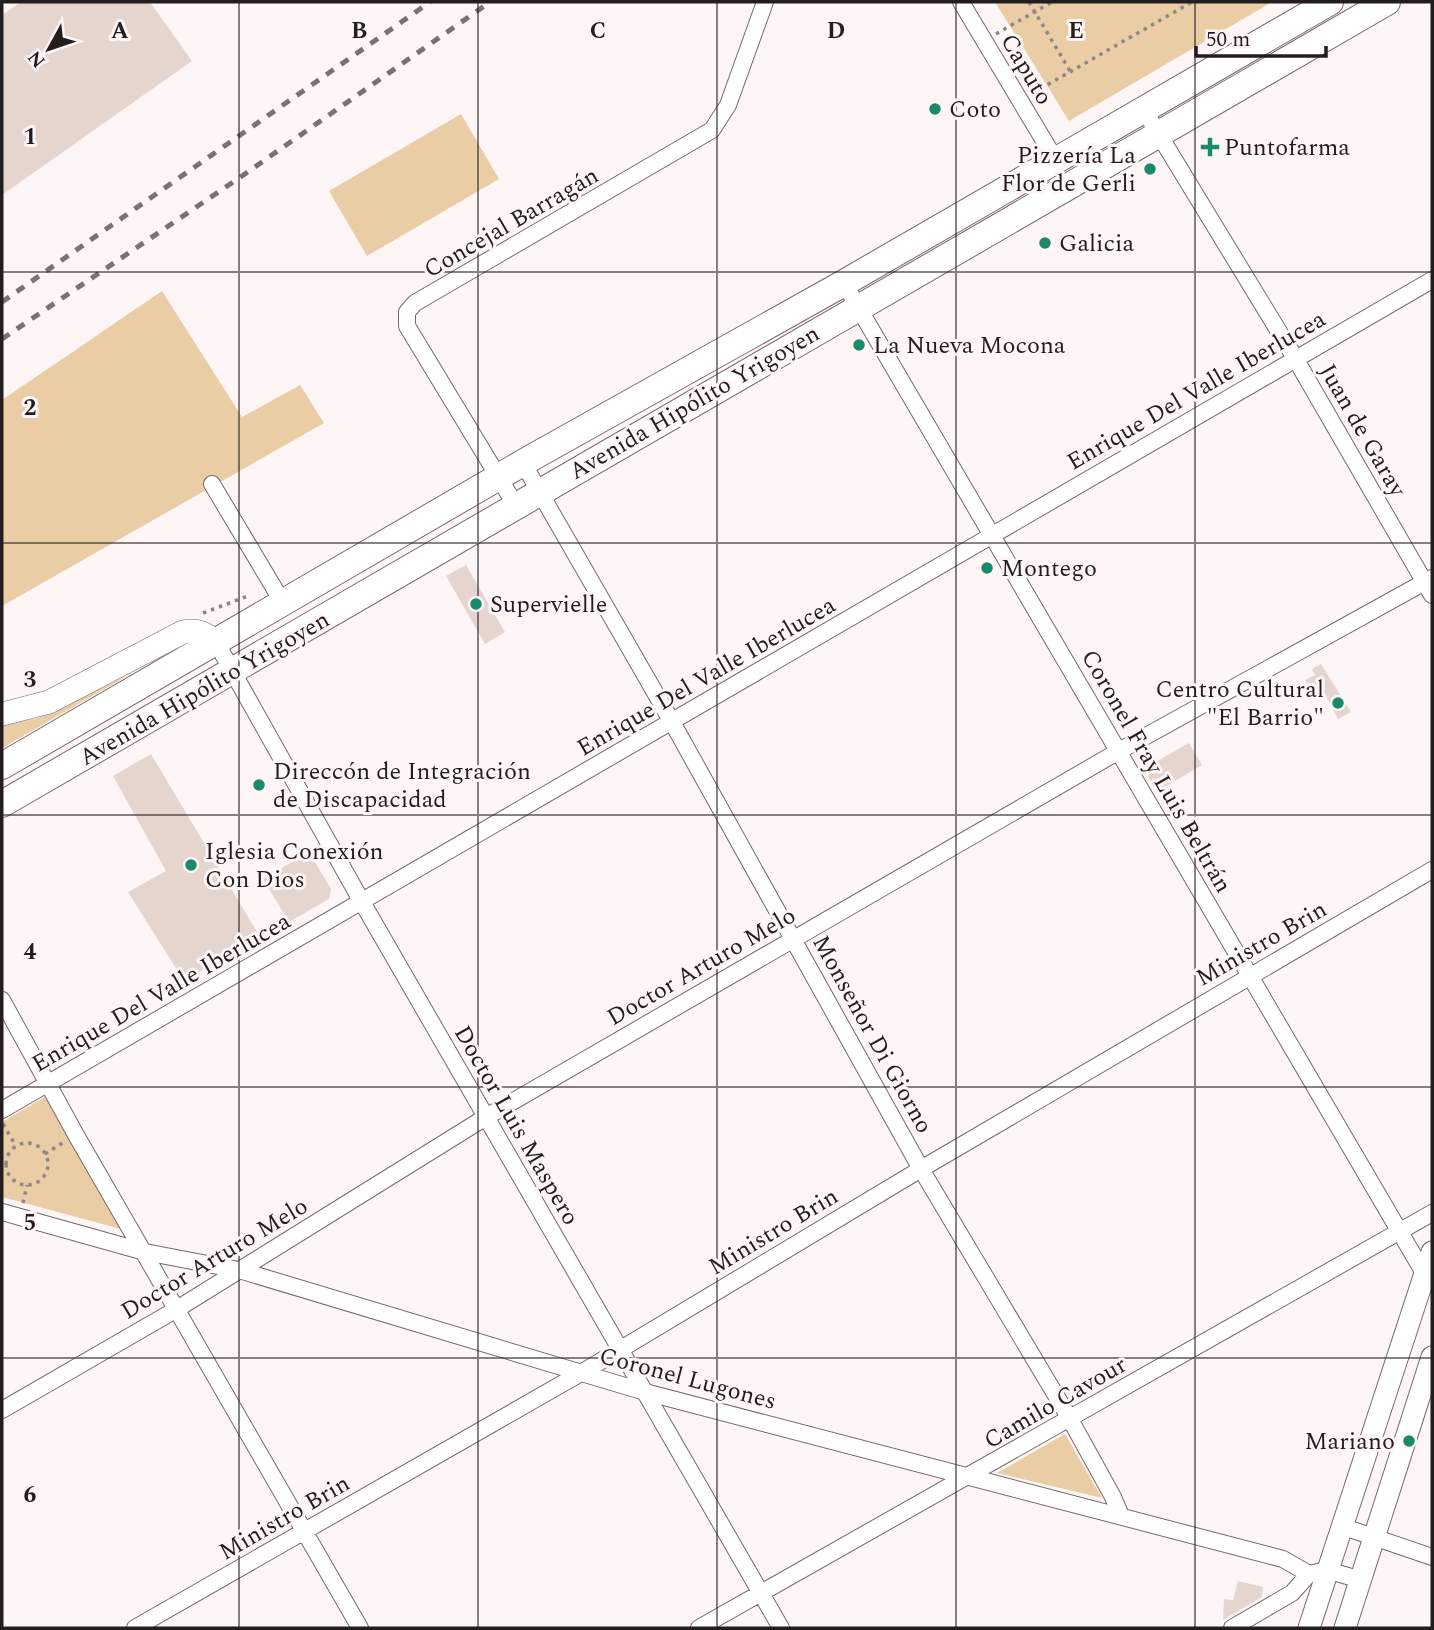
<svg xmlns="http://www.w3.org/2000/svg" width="1434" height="1630" font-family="Spectral,serif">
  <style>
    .green { fill: #eacda4 }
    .building { fill: #e5d5ce }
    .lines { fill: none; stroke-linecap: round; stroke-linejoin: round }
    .minor-casing { stroke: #786869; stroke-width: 18 }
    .tertiary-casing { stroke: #786869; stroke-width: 23 }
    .secondary-casing { stroke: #786869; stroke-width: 24 }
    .primary-casing { stroke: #786869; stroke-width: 28 }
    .path { stroke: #8e8787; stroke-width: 3.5; stroke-dasharray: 3.5 5; stroke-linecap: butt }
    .minor { stroke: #fff; stroke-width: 16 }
    .tertiary { stroke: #fff; stroke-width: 21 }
    .secondary { stroke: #fff; stroke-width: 23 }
    .primary { stroke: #fff; stroke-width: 26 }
    .rail { stroke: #797172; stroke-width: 5; stroke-dasharray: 9 9; stroke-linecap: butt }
    .grid { fill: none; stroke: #241d1e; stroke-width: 2; stroke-opacity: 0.55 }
    .poi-dot { fill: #198a6a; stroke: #fef6f6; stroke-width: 2.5 }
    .labels { text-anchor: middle; stroke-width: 6; stroke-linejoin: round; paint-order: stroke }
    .street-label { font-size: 24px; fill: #241d1e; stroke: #fef6f6 }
    .poi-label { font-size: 24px; fill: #241d1e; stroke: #fef6f6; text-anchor: start }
    .grid-label { font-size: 23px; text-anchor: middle; font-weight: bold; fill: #241d1e; stroke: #fef6f6; stroke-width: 6; stroke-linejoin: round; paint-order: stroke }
  </style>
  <rect width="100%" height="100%" fill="#fef6f6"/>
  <path class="green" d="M995,2H1272L1069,121Z
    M461,114L499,179L367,256L329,191Z
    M162,291L242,417L300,385L324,423L2,606V400Z
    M129,675L2,748V722L36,719Z
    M45,1097L121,1229L2,1197V1122Z
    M1065,1434L1102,1498L997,1473Z"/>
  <path class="building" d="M21,2H150L192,61L2,195V15Z
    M466,565L505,632L485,644L446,576Z
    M1321,664L1351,712L1338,719L1323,690L1313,694L1305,680L1315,675L1312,669Z
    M1189,743L1202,765L1158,791L1148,777L1152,764Z
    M151,754L260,937L184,981L128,892L166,871L113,776Z
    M309,852L331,889L329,899L289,922L263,879Z
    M1238,1581L1263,1587L1262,1597L1223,1620L1224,1599L1233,1600Z"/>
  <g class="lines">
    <g class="minor-casing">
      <path id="minor" d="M961,2L1055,159
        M1144,110L1295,358L1432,595
        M844,283L1421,1268L1425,1276L1430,1278
        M523,463L672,722L921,1169L1070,1419L1113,1497L1121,1516
        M212,484L283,603
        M516,506L407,326V312L415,303L712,130L728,105L765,2
        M216,642L362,902L781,1628
        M2,1000L76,1135L360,1628
        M2,1110L1432,280
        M2,1212L145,1252L239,1270L645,1392L1283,1559L1309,1574L1327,1570L1361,1580
        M2,1410L177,1309L486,1117L1119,751L1432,578
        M1341,1526L1432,1557
        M135,1628L581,1373L921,1169L1432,870
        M699,1628L1432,1213
        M1232,1628L1292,1593L1309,1574"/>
    </g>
    <g class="tertiary-casing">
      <path id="tertiary" d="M1309,1628L1432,1252
        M1345,1628L1432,1357"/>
    </g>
    <g class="secondary-casing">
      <path id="secondary" d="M2,714L49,702L183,632C198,629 205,633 216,642"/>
    </g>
    <g class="primary-casing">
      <path id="primary" d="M2,766L533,457L844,283L1330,2
        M2,804L1387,2"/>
    </g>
    <path class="path" d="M1029,2L1070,71
      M996,34L1052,2
      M1033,93L1192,2
      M203,613L248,596
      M3,1124L16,1146
      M6 1164a21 21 0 1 1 42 0a21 21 0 1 1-42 0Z
      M45,1154L64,1142
      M23,1203L27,1185"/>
    <use href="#minor" class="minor"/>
    <use href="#tertiary" class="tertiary"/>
    <use href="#secondary" class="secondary"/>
    <use href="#primary" class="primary"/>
    <path class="rail" d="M2,302L430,2
      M2,339L242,176L490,2"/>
  </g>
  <path class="grid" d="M239,2V1628M478,2V1628M717,2V1628M956,2V1628M1195,2V1628M2,272H1432M2,543H1432M2,815H1432M2,1087H1432M2,1358H1432"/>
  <g class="poi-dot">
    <circle cx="935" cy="109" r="7"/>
    <path d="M1206.5 136.5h7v7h7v7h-7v7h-7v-7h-7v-7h7z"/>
    <circle cx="1150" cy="169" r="7"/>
    <circle cx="1045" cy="243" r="7"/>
    <circle cx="859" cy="345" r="7"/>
    <circle cx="987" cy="568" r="7"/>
    <circle cx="476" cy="604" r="7"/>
    <circle cx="1338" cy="703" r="7"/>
    <circle cx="259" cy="785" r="7"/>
    <circle cx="191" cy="865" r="7"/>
    <circle cx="1409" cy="1441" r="7"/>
  </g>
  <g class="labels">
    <g class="street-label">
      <text transform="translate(1027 69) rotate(59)" y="8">Caputo</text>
      <text transform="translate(511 222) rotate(-30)" y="8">Concejal Barragán</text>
      <text transform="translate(1196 390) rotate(-30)" y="8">Enrique Del Valle Iberlucea</text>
      <text transform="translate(694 402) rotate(-30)" y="8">Avenida Hipólito Yrigoyen</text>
      <text transform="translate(1363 430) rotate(60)" y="8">Juan de Garay</text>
      <text transform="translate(706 676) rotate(-30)" y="8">Enrique Del Valle Iberlucea</text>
      <text transform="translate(204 688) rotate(-30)" y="8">Avenida Hipólito Yrigoyen</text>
      <text transform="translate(1157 771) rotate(60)" y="8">Coronel Fray Luis Beltrán</text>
      <text transform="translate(1261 943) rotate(-30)" y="8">Ministro Brin</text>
      <text transform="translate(701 966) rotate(-30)" y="8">Doctor Arturo Melo</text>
      <text transform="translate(161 992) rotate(-30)" y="8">Enrique Del Valle Iberlucea</text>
      <text transform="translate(873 1034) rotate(61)" y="8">Monseñor Di Giorno</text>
      <text transform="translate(517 1125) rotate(60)" y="8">Doctor Luis Maspero</text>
      <text transform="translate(773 1231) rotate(-31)" y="8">Ministro Brin</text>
      <text transform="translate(214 1258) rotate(-31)" y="8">Doctor Arturo Melo</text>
      <text transform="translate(688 1378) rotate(15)" y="8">Coronel Lugones</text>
      <text transform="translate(1055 1402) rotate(-30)" y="8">Camilo Cavour</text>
      <text transform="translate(284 1517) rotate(-30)" y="8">Ministro Brin</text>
    </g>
    <g class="poi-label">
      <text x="949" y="117">Coto</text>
      <text x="1224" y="155">Puntofarma</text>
      <text x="1136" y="163" text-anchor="end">Pizzería La<tspan x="1136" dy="28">Flor de Gerli</tspan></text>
      <text x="1059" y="251">Galicia</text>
      <text x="873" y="353">La Nueva Mocona</text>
      <text x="1001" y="576">Montego</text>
      <text x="490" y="612">Supervielle</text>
      <text x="1324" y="697" text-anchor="end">Centro Cultural<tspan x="1324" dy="28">"El Barrio"</tspan></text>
      <text x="273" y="779">Direccón de Integración<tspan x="273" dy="28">de Discapacidad</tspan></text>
      <text x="205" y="859">Iglesia Conexión<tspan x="205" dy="28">Con Dios</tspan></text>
      <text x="1395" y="1449" text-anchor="end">Mariano</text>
    </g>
  </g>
  <g class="grid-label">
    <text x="120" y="38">A</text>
    <text x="359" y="38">B</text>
    <text x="598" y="38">C</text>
    <text x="836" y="38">D</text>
    <text x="1076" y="38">E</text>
    <text x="30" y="144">1</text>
    <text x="30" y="415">2</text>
    <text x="30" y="687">3</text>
    <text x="30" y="959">4</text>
    <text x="30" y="1230">5</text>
    <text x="30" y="1502">6</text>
  </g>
  <rect width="1434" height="1630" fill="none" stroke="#241d1e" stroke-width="7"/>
  <g transform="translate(49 49) rotate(230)" stroke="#fef6f6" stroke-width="5" paint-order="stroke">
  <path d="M0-5L12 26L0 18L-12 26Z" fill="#241d1e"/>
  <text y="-10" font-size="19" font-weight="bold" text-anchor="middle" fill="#241d1e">N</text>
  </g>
  <path d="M1196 46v10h130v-10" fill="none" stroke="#241d1e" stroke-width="3.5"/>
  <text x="1206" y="46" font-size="21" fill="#241d1e" stroke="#fef6f6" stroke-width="5" paint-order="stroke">50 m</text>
</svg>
